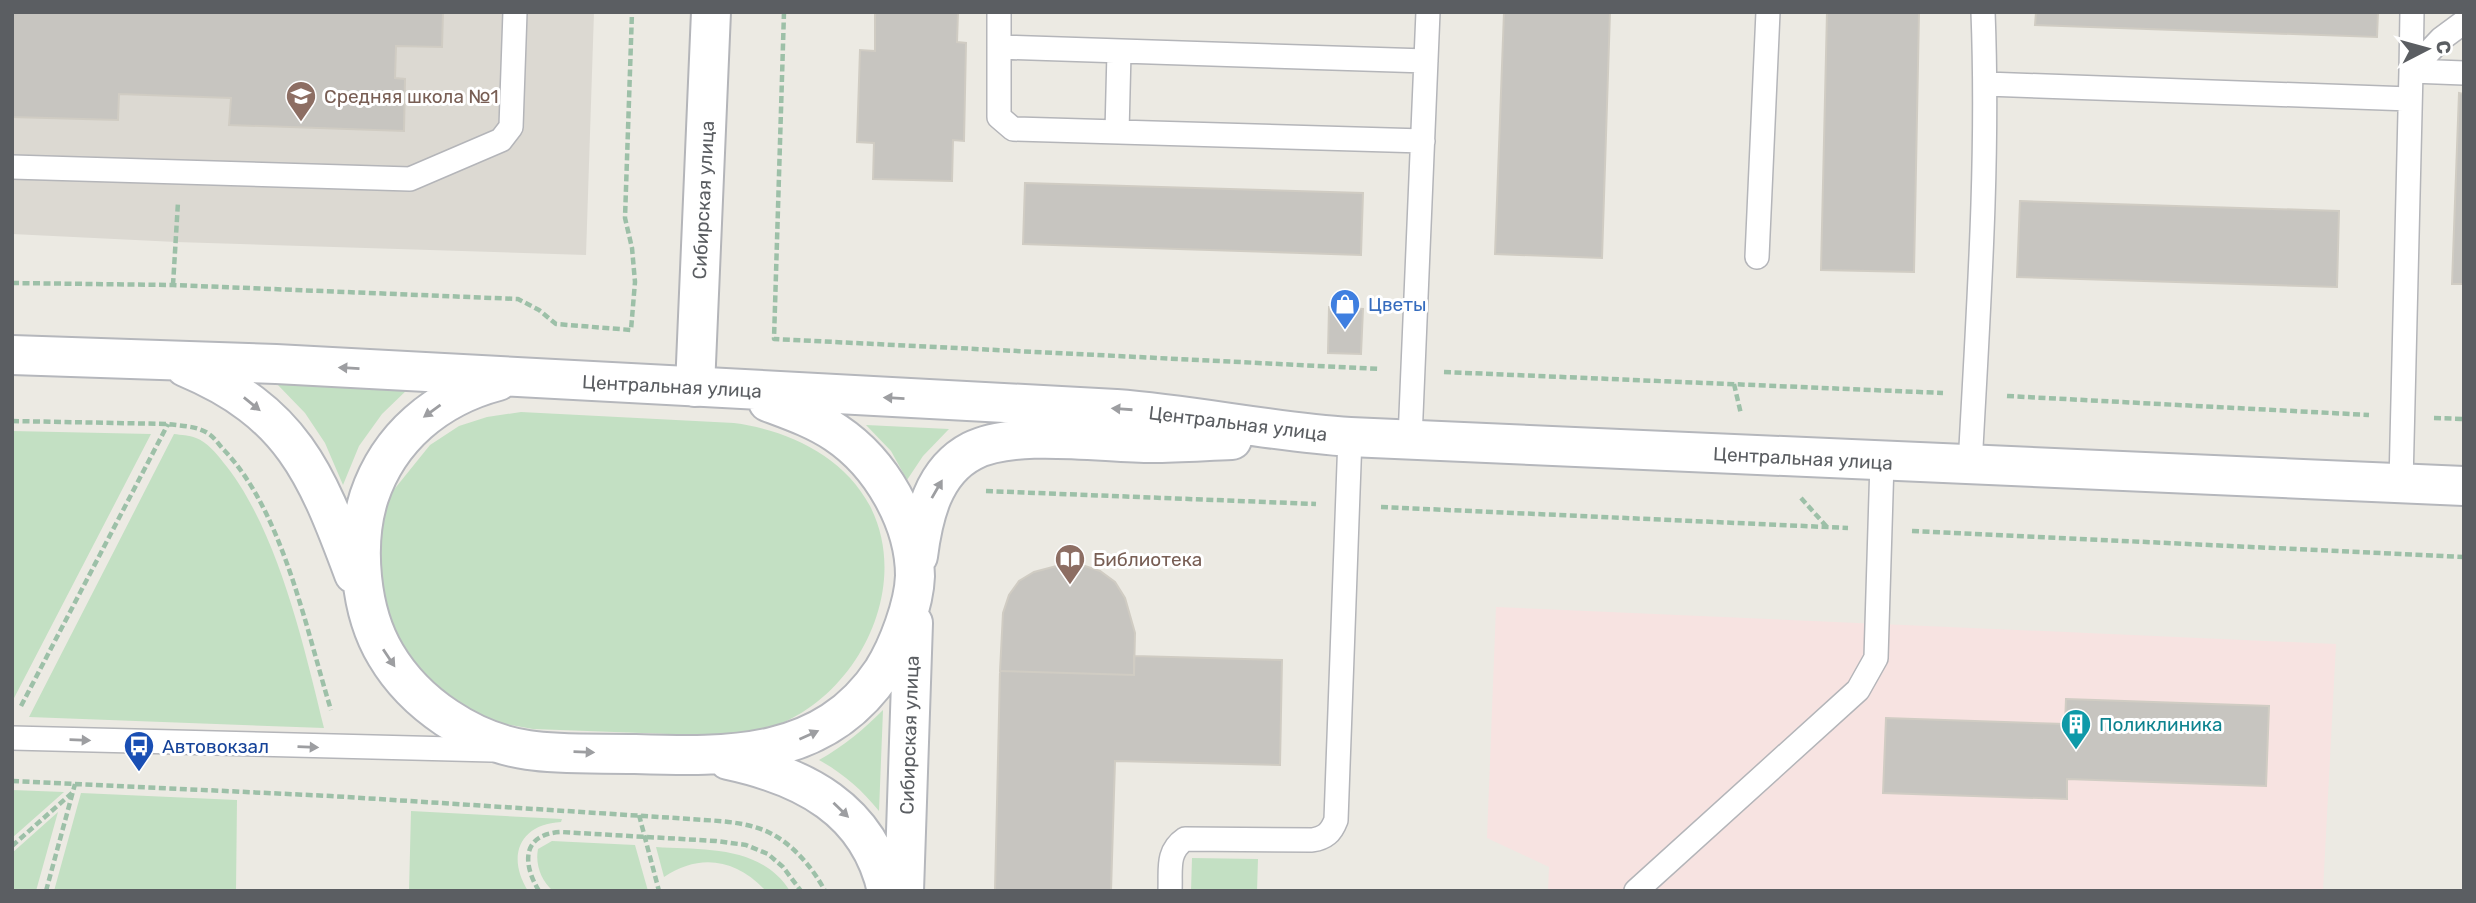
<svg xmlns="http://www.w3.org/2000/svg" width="2476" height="903" font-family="Rubik,sans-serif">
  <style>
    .education { fill: #dcd9d2 }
    .medical { fill: #f7e3e1 }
    .green { fill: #c3e0c3 }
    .building { fill: #c7c5c0; stroke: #d0ccc3; stroke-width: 2 }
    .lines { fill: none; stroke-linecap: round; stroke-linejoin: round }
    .lane-casing { stroke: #b4b5b9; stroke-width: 26 }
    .street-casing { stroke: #b4b5b9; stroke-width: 42 }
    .secondary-casing { stroke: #b5b7bc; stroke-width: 42 }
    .path { stroke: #9dc0a8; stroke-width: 4.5; stroke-dasharray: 7 3.5; stroke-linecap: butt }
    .lane { stroke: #fff; stroke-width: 23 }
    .street { stroke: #fff; stroke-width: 38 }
    .secondary { stroke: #fff; stroke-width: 38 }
    .oneway { fill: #9d9ea1 }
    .labels { text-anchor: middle; stroke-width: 6; stroke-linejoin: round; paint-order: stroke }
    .education-label { font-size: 19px; fill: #785e54; stroke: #fff; text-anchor: start }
    .street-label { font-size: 19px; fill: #5b5e62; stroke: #fff }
    .shop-label { font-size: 19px; fill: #366cbe; stroke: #fff; text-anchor: start }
    .culture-label { font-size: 19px; fill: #0d838f; stroke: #fff; text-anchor: start }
    .transit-label { font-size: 19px; fill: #164399; stroke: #fff; text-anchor: start }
  </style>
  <rect width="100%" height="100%" fill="#eceae3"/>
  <path class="education" d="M12,12H594L586,255L176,242L12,234Z"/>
  <path class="medical" d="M1496,607L2336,644L2323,891H1548L1549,867L1487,838Z"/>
  <path class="green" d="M276,383L411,386L382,414L359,446L343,485L325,443L305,413Z
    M521,412L734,423C787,430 843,455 870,506C911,586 860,691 780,724C762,731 742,733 723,736L533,729L499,723L448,702L406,659L380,603L378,538L388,497L430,445L459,426L487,417Z
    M866,425L949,429L923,456L907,480L891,451Z
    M12,431L151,434L12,702Z
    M174,434C181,435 189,435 196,438C207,442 216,453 223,462C277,527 304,646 324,728L29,717Z
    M883,710L879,811C861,789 844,774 819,760C844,746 863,730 883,710Z
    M12,790L64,792L12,838Z
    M81,793L237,800L236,891H54Z
    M411,811L562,819L561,822C520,824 506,856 528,891H409Z
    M58,812L36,891H12V853Z
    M552,841L635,845L648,891H553C541,881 535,864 538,849Z
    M656,847C704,850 761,845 790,891H766C736,859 700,853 664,877Z
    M1192,858L1258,859L1257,891H1191Z"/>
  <path class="building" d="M12,12H443L442,47L396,46L395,78L405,79L404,131L229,125L231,98L119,94L118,120L12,117Z
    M875,12H958L957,42L966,43L964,141L953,140L952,181L873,179L874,143L857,142L860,50L875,51Z
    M1504,12H1610L1602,258L1495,254Z
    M1827,12H1919L1914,272L1821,270Z
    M2036,12H2378L2377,37L2035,25Z
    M2459,93L2464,94V284H2452Z
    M1025,183L1363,193L1361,255L1023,244Z
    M2020,201L2339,211L2337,287L2017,277Z
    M1329,307L1363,309L1361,354L1328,353Z
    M1064,564L1082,565L1100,571L1115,582L1125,598L1135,633L1134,675L1000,671L1003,613L1009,595L1019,581L1034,572Z
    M1134,656L1282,660L1280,765L1115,761L1111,891L995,890L1000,671L1134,675Z
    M2066,699L2269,706L2266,786L2067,779V799L1883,793L1886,718L2065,724Z"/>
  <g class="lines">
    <g class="lane-casing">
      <path id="lane" d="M999,12V117L1013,129L1423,141
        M2412,12L2411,71L2464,73
        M999,47L1426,61
        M1986,84L2410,99
        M1117,132L1119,52
        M12,167L410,179L501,140L511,127L515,12
        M1757,257L1768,12
        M1410,439L1428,12
        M1970,466C1978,315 1989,163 1983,12
        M2401,483L2411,71L2441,39L2464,22
        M12,738L492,750
        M1170,891C1171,870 1166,852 1185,839L1312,840C1325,838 1331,833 1336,820L1350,437
        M1636,891L1858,690L1876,658L1882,462"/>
    </g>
    <g class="street-casing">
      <path id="street" d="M695,387L711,12"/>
    </g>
    <g class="secondary-casing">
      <path id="secondary" d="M12,355L276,364L1116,409C1195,415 1272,432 1350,437L2464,486
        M185,367C292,412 316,472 354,574
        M498,381C437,397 389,437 369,497C354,545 360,612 386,655C415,704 472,742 528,750C560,755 601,753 635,754C729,757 824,760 883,671C898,647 914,605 915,576C915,522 881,463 836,433C815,419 792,411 768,402
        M918,556C923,517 933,471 972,451C1015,429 1102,443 1152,443C1178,443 1205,441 1232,440
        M728,760C803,776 869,809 887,891
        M904,891L913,623"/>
    </g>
    <path class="path" d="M784,12L774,339L1380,369
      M12,283L173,285L518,299L539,310L556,324L631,330L635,282L632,248L625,218L632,12
      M173,285L178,202
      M1444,372L1943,393
      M1734,384L1741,414
      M2007,396L2369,415
      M2434,418L2464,419
      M12,421L168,424C182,426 198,426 209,434C215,438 219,445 224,450C283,512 306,629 331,710
      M986,491L1316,504
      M1801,498L1827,527
      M1381,507L1848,528
      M1912,531L2464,557
      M21,706L168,424
      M12,781L331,796L691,819C716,821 744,821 768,832C792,843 813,868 825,891
      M639,815L659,891
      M12,846L72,793
      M46,891L75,784
      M539,891C522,863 522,834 561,832L716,841L746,845L768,854L783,867L801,891"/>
    <use href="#lane" class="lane"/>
    <use href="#street" class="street"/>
    <use href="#secondary" class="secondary"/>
  </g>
  <defs><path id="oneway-solid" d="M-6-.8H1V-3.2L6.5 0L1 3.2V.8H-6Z" transform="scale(1.75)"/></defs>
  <g class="oneway">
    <use href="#oneway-solid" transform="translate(349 368) rotate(-177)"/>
    <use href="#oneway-solid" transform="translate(894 398) rotate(-177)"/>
    <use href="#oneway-solid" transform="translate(252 404) rotate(39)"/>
    <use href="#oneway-solid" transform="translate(1122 409) rotate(-176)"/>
    <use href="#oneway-solid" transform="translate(432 411) rotate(144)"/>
    <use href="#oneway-solid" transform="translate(937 489) rotate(-60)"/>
    <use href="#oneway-solid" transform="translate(389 658) rotate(56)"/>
    <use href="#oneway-solid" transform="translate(809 735) rotate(-24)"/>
    <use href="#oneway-solid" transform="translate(80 740) rotate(2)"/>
    <use href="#oneway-solid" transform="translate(308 747) rotate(2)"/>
    <use href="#oneway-solid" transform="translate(584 752) rotate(2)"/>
    <use href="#oneway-solid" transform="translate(841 810) rotate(44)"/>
  </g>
  <defs>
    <g id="school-pin" transform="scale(1.575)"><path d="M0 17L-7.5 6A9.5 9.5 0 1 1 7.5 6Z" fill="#8d6e63" stroke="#fff"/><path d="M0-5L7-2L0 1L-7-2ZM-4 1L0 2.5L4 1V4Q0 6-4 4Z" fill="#fff"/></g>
    <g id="shop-pin" transform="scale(1.575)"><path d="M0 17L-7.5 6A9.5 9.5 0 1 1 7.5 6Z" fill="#3f7fe0" stroke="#fff"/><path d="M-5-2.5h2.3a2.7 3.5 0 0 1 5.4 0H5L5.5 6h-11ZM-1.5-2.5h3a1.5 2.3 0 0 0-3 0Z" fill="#fff"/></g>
    <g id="library-pin" transform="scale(1.575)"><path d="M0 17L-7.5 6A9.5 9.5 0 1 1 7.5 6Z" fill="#8d6e63" stroke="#fff"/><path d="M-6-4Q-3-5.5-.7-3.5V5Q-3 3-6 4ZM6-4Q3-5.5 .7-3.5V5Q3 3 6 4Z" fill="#fff"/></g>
    <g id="building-pin" transform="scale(1.575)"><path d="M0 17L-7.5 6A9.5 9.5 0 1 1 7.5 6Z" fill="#0f9aa8" stroke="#fff"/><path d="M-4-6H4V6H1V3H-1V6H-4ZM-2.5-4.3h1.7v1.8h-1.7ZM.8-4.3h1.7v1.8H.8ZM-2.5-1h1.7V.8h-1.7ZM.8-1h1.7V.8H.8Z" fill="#fff"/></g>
    <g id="bus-pin" transform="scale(1.575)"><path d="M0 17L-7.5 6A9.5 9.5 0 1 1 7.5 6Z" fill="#1a4fb4" stroke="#fff"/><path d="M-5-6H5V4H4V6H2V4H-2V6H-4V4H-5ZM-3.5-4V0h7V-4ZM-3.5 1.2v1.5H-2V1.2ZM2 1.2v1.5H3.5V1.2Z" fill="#fff"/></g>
  </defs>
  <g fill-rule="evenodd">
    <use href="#school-pin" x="301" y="96"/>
    <use href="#shop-pin" x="1345" y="304"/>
    <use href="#library-pin" x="1070" y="559"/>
    <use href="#building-pin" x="2076" y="724"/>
    <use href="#bus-pin" x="139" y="746"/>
  </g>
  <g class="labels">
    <g class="education-label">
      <text x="324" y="103">Средняя школа №1</text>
      <text x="1093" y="566">Библиотека</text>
    </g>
    <g class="street-label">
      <text transform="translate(703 200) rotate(-87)" y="7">Сибирская улица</text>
      <text transform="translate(672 386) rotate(3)" y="7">Центральная улица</text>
      <text transform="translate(1238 423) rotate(7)" y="7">Центральная улица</text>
      <text transform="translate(1803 458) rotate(3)" y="7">Центральная улица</text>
      <text transform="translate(909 735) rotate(-88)" y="7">Сибирская улица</text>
    </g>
    <g class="shop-label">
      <text x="1368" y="311">Цветы</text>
    </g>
    <g class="culture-label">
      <text x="2099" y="731">Поликлиника</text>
    </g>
    <g class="transit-label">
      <text x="162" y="753">Автовокзал</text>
    </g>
  </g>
  <rect width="2476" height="903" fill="none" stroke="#5b5e62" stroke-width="28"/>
  <g transform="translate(2427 49) rotate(84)" stroke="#ffffff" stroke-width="5" paint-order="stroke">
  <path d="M0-5L12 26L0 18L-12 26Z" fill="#5b5e62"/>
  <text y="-10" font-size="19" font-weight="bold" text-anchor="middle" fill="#5b5e62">С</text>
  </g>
</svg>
